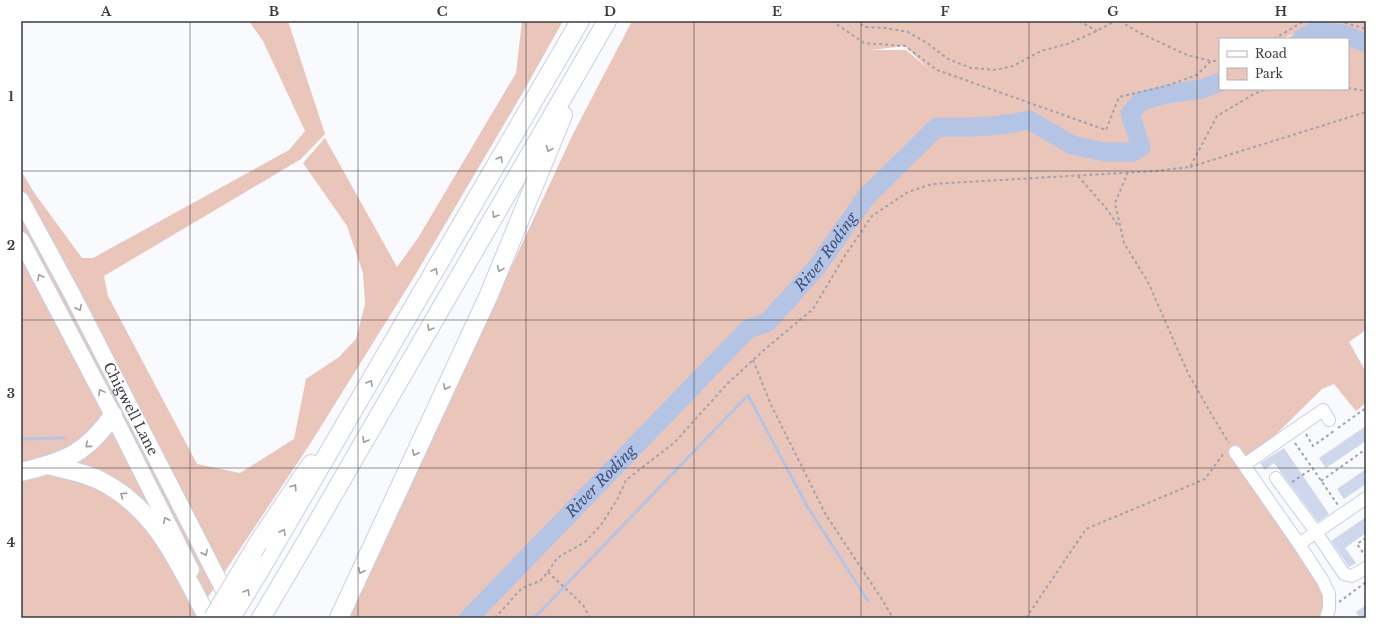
<svg xmlns="http://www.w3.org/2000/svg" width="1387" height="639" font-family="'Libre Baskerville',serif">
  <style>
    .green { fill: #eac5b9; fill-rule: evenodd }
    .lines { fill: none; stroke-linecap: round; stroke-linejoin: round }
    .stream { stroke: #b4c4e5; stroke-width: 3 }
    .river { stroke: #b4c4e5; stroke-width: 19 }
    .building { fill: #ced7eb }
    .minor-casing { stroke: #c7d0e4; stroke-width: 14 }
    .major-casing { stroke: #c7d0e4; stroke-width: 18 }
    .highway-casing { stroke: #c7d0e4; stroke-width: 20 }
    .path { stroke: #a1a4a9; stroke-width: 2; stroke-dasharray: 3 3; stroke-linecap: butt }
    .minor { stroke: #fff; stroke-width: 12 }
    .major { stroke: #fff; stroke-width: 16 }
    .highway { stroke: #fff; stroke-width: 18 }
    .highway-bridge-casing { stroke: #c7d0e4; stroke-width: 20; stroke-linecap: butt }
    .highway-bridge { stroke: #fff; stroke-width: 18 }
    .oneway { stroke: #9c9da1 }
    .grid { fill: none; stroke: #383b43; stroke-width: 1; stroke-opacity: 0.55 }
    .labels { text-anchor: middle; stroke-width: 3; stroke-linejoin: round; paint-order: stroke }
    .street-label { font-size: 14px; fill: #383b43; stroke: #fff }
    .water-label { font-size: 15px; font-style: italic; fill: #3e5280; stroke: #fff }
    .neatline { fill: none; stroke: #383b43; stroke-width: 1.5 }
    .grid-label { font-size: 13px; text-anchor: middle; font-weight: bold; fill: #383b43 }
  </style>
  <rect width="100%" height="100%" fill="#f8fafe"/>
  <path class="green" d="M249,21H288L325,134L301,159L104,276L108,296L197,464L240,473L294,439L306,379L339,357L356,339L365,304L363,273L347,226L303,163L325,138L397,267L418,238L516,73L522,21H563L522,94L414,277L310,444L194,618H21V171L35,194L82,258H93L289,150L305,131L263,41Z
    M632,21H1366V330L1349,342L1366,372V403L1356,411L1334,384L1322,389L1245,465L1323,581L1326,618H348L573,134ZM1299,31L1285,39H1348V89H1220V39H1282ZM905,46L929,69L906,50H871Z"/>
  <g class="lines">
    <path class="stream" d="M21,439L64,438
      M532,618L539,613L748,395L807,506L868,601"/>
    <g class="river">
      <path d="M1301,39L1315,31L1343,34L1366,43"/>
      <path id="s1" d="M469,618L748,329L768,322L817,267L866,197L937,127C968,128 999,127 1029,120L1072,145L1105,152H1133L1141,147L1130,114L1141,101L1167,94L1202,89L1220,82"/>
    </g>
  </g>
  <path class="building" d="M1366,426V441L1326,468L1319,458Z
    M1284,448L1329,514L1318,522L1274,463L1265,470L1260,463Z
    M1366,469V484L1344,499L1337,489Z
    M1366,517V533L1345,548L1356,563L1349,567L1331,541Z
    M1366,605V618H1360L1356,612Z"/>
  <g class="lines">
    <g class="minor-casing">
      <path id="minor" d="M1235,452L1299,544L1323,581L1329,594V609L1326,618
        M1244,465L1323,410L1329,420
        M1276,478L1316,532L1344,574L1352,576L1366,568
        M1299,544L1366,498"/>
    </g>
    <g class="major-casing">
      <g id="major">
        <path id="s2" d="M21,200L72,294L231,604"/>
        <path d="M21,240L113,415L191,570"/>
      </g>
    </g>
    <g class="highway-casing">
      <path id="highway" d="M48,465C66,470 84,472 101,481C158,510 179,565 208,618
        M21,472C66,461 86,454 113,415
        M258,543L311,464
        M263,565L580,21
        M261,618L303,547L607,21
        M339,618L488,297L563,115"/>
    </g>
    <path class="path" d="M832,21L864,43L905,46L937,70L1106,130L1119,97L1166,86L1197,75L1211,61
      M855,21L866,27L886,28L908,32L927,43L948,59L971,68L995,70L1013,66L1041,51L1067,44L1097,31L1115,21
      M1079,21L1097,31
      M1120,21L1138,32L1187,55L1211,61H1220
      M1339,21L1363,28L1366,30
      M1274,39L1304,21
      M1348,88L1366,91
      M1190,167L1366,112
      M1128,172L1115,203L1124,243L1148,282L1188,373L1213,417L1229,443
      M1078,176L1106,208L1119,227
      M753,360L771,405L826,515L881,598L893,618
      M1338,428L1366,408
      M1306,434L1313,446L1334,431
      M1295,443L1338,505
      M1321,481L1366,449
      M1292,482L1313,468
      M1366,538L1357,544L1366,557
      M548,572L583,605L590,618
      M1339,602L1366,582
      M495,618L522,588L540,581L548,572L557,558L585,542L601,525L617,500L626,480L675,442L727,384L764,350L813,309L844,257L872,216L908,192L932,184L1155,171L1190,167L1217,116L1254,94L1266,89
      M1026,618L1086,529L1205,479L1224,453"/>
    <use href="#minor" class="minor"/>
    <use href="#major" class="major"/>
    <use href="#highway" class="highway"/>
    <g class="highway-bridge-casing">
      <path id="highway-bridge" d="M213,618L258,543
        M231,618L263,565"/>
    </g>
    <use href="#highway-bridge" class="highway-bridge"/>
  </g>
  <defs><path id="oneway-chevron" d="M-2-3.5L2.5 0L-2 3.5" fill="none" stroke-width="1.6" stroke-linecap="round" stroke-linejoin="round"/></defs>
  <g class="oneway">
    <use href="#oneway-chevron" transform="translate(549 149) rotate(112)"/>
    <use href="#oneway-chevron" transform="translate(500 159) rotate(-60)"/>
    <use href="#oneway-chevron" transform="translate(495 215) rotate(120)"/>
    <use href="#oneway-chevron" transform="translate(500 269) rotate(112)"/>
    <use href="#oneway-chevron" transform="translate(435 271) rotate(-60)"/>
    <use href="#oneway-chevron" transform="translate(40 277) rotate(-118)"/>
    <use href="#oneway-chevron" transform="translate(79 308) rotate(63)"/>
    <use href="#oneway-chevron" transform="translate(430 328) rotate(120)"/>
    <use href="#oneway-chevron" transform="translate(370 383) rotate(-60)"/>
    <use href="#oneway-chevron" transform="translate(446 387) rotate(115)"/>
    <use href="#oneway-chevron" transform="translate(101 392) rotate(-118)"/>
    <use href="#oneway-chevron" transform="translate(365 440) rotate(120)"/>
    <use href="#oneway-chevron" transform="translate(88 445) rotate(139)"/>
    <use href="#oneway-chevron" transform="translate(415 453) rotate(115)"/>
    <use href="#oneway-chevron" transform="translate(294 487) rotate(-57)"/>
    <use href="#oneway-chevron" transform="translate(123 495) rotate(-143)"/>
    <use href="#oneway-chevron" transform="translate(166 520) rotate(-117)"/>
    <use href="#oneway-chevron" transform="translate(283 532) rotate(-60)"/>
    <use href="#oneway-chevron" transform="translate(205 553) rotate(63)"/>
    <use href="#oneway-chevron" transform="translate(361 571) rotate(115)"/>
    <use href="#oneway-chevron" transform="translate(247 592) rotate(-59)"/>
  </g>
  <path class="grid" d="M190,21V618M358,21V618M526,21V618M694,21V618M861,21V618M1029,21V618M1197,21V618M21,171H1366M21,320H1366M21,468H1366"/>
  <g class="labels">
    <g class="street-label">
      <text dy="5" stroke="none"><textPath href="#s2" startOffset="236">Chigwell Lane</textPath></text>
    </g>
    <g class="water-label">
      <text dy="5" stroke="none"><textPath href="#s1" startOffset="514">River Roding</textPath></text>
      <text dy="5" stroke="none"><textPath href="#s1" startOffset="190">River Roding</textPath></text>
    </g>
  </g>
  <rect width="1387" height="639" fill="none" stroke="#ffffff" stroke-width="44"/>
  <rect x="1219" y="38" width="130" height="52" fill="#ffffff" stroke="#afb1b4"/>
  <rect x="1227" y="51" width="20" height="6" fill="#ffffff" stroke="#afb1b4"/>
  <text x="1255" y="58" font-size="12" fill="#383b43">Road</text>
  <rect x="1227" y="68" width="20" height="12" fill="#eac5b9" stroke="#afb1b4"/>
  <text x="1255" y="78" font-size="12" fill="#383b43">Park</text>
  <rect x="22" y="22" width="1343" height="595" class="neatline"/>
  <g class="grid-label">
    <text x="106" y="16">A</text>
    <text x="274" y="16">B</text>
    <text x="442" y="16">C</text>
    <text x="610" y="16">D</text>
    <text x="777" y="16">E</text>
    <text x="945" y="16">F</text>
    <text x="1113" y="16">G</text>
    <text x="1281" y="16">H</text>
    <text x="11" y="101">1</text>
    <text x="11" y="250">2</text>
    <text x="11" y="398">3</text>
    <text x="11" y="547">4</text>
  </g>
</svg>
